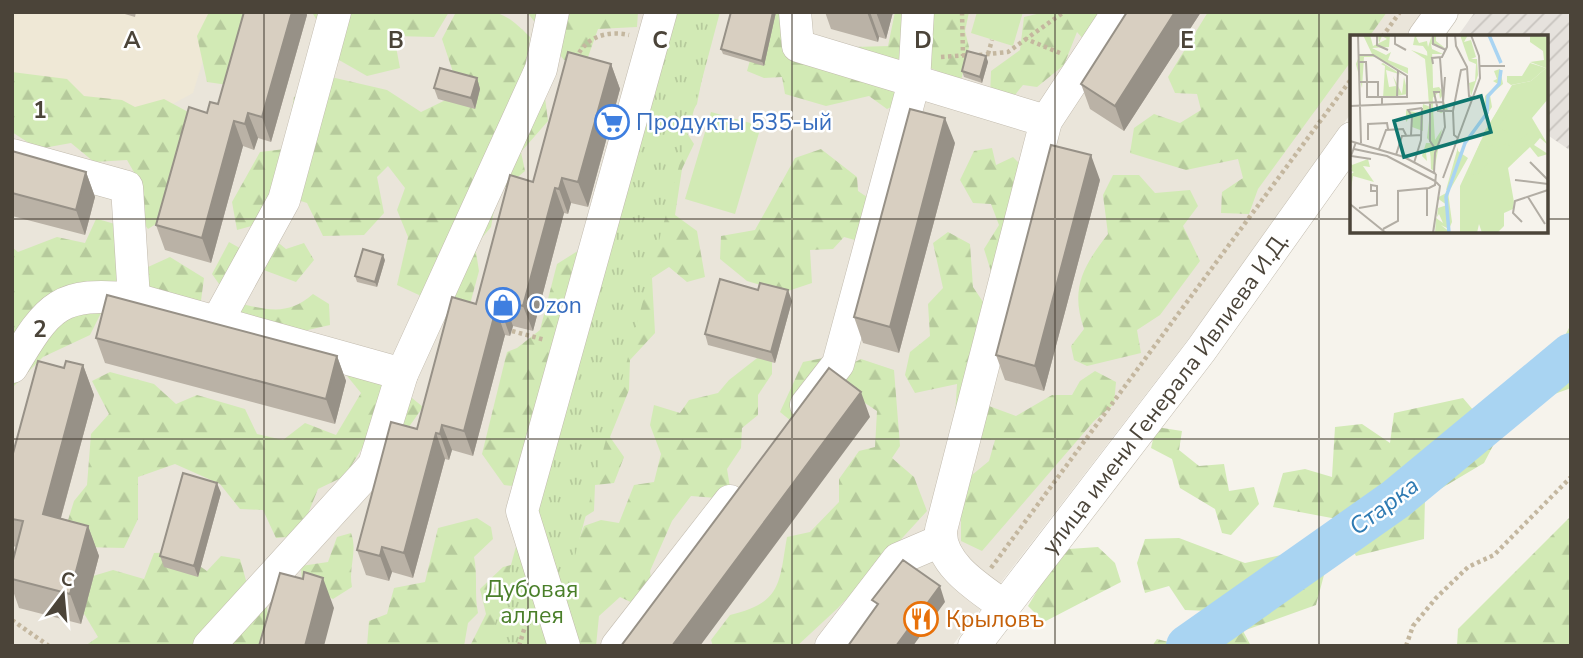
<svg xmlns="http://www.w3.org/2000/svg" width="1583" height="658" font-family="'Nunito Sans',sans-serif">
  <style>
    .residential { fill: #eae5da }
    .industrial { fill: url(#industrial-furrows) }
    .education { fill: #efe8d6 }
    .forest { fill: url(#forest-firs) }
    .park { fill: url(#park-tufts) }
    .garden { fill: #d2eab5 }
    .lines { fill: none; stroke-linecap: round; stroke-linejoin: round }
    .river { stroke: #a9d4f2; stroke-width: 42 }
    .minor-casing { stroke: #c2bbae; stroke-width: 33 }
    .path { stroke: #c4b79f; stroke-width: 4.5; stroke-dasharray: 3.5 3.5; stroke-linecap: butt }
    .minor { stroke: #fff; stroke-width: 32 }
    .wall { fill: #bab2a6 }
    .shaded-wall { fill: #979187 }
    .building { fill: #d8cfc1; stroke: #979187; stroke-width: 2 }
    .grid { fill: none; stroke: #4b4439; stroke-width: 2; stroke-opacity: 0.55 }
    .labels { text-anchor: middle; stroke-width: 5; stroke-linejoin: round; paint-order: stroke }
    .shop-label { font-size: 23px; fill: #366cbe; stroke: #fff; text-anchor: start }
    .street-label { font-size: 23px; fill: #4b4439; stroke: #fff }
    .park-label { font-size: 23px; fill: #4a7f2a; stroke: #fff }
    .food-label { font-size: 23px; fill: #c56008; stroke: #fff; text-anchor: start }
    .water-label { font-size: 24px; font-style: italic; fill: #2e7ab2; stroke: #fff }
    .inset-river { fill: none; stroke: #a9d4f2; stroke-width: 3.5 }
    .inset-road { fill: none; stroke: #b2ada4; stroke-width: 2 }
    .view { fill: #0f766e; fill-opacity: 0.15; stroke: #0f766e; stroke-width: 3.5 }
    .inset-edge { fill: none; stroke: #4b4439; stroke-width: 3.5 }
    .grid-label { font-size: 23px; text-anchor: middle; font-weight: bold; fill: #4b4439; stroke: #fff; stroke-width: 5; stroke-linejoin: round; paint-order: stroke }
  </style>
  <defs>
    <pattern id="industrial-furrows" width="10" height="10" patternUnits="userSpaceOnUse" patternTransform="scale(1.75)"><rect width="10" height="10" fill="#e6e2dd"/><path d="M-1 1l2-2M0 10L10 0M9 11l2-2" fill="none" stroke="#c7c3be"/></pattern>
    <pattern id="forest-firs" width="22" height="20" patternUnits="userSpaceOnUse" patternTransform="scale(1.75)"><rect width="22" height="20" fill="#d2eab5"/><path d="M5 1l3.5 6h-7zM16 11l3.5 6h-7z" fill="#b6ca9c"/></pattern>
    <pattern id="park-tufts" width="24" height="20" patternUnits="userSpaceOnUse" patternTransform="scale(1.75)"><rect width="24" height="20" fill="#d2eab5"/><path d="M3 7l-1-3M5 7V3M7 7l1-3M15 17l-1-3M17 17v-4M19 17l1-3" fill="none" stroke="#b6ca9c"/></pattern>
  </defs>
  <rect width="100%" height="100%" fill="#f6f3ec"/>
  <path class="residential" d="M12,12H1423L1405,37H1352V112L1213,307L952,646H12Z"/>
  <path class="industrial" d="M1475,12H1571V151L1546,134V37H1457Z"/>
  <path class="education" d="M12,12H218L193,93L143,120L12,87Z"/>
  <path class="forest" d="M209,12H250L228,85L207,82L197,36Z
    M312,12H449L434,37L394,36L400,68L367,76L339,60Z
    M456,12C497,12 500,7 530,37L521,91L545,98L548,121L521,152L525,171L497,194L491,227L475,246L479,271L469,308L441,322L419,295L397,285L408,237L397,210L405,188L388,166L377,177L384,213L364,235L323,236L307,203L273,192L262,223L237,230L232,202L260,152L285,149L294,97L331,77L387,90L421,112L460,93L442,39Z
    M527,12H638L637,27L598,29L588,57L564,60Z
    M771,12H791L792,27L840,56L855,47L888,46L895,12H912V37L896,63L900,103L887,109L869,96L826,106L785,94L782,77L764,78L747,71L757,35Z
    M927,12H969L965,31L969,47L961,81L928,67L932,57L924,47Z
    M1045,12H1114L1086,42L1077,32L1064,65L1037,87L1023,85L1010,101L990,97L991,71L1020,50L1024,17Z
    M1208,12H1387L1369,37H1352V60L1258,189L1249,214L1221,213L1222,192L1243,178L1238,159L1186,170L1130,153L1134,128L1154,114L1180,123L1201,110L1197,94L1175,93L1168,77Z
    M705,63L697,104L683,127L694,144L682,169L675,215L697,231L705,277L687,282L669,267L652,278L655,333L630,360L629,390L610,437L624,457L614,483L595,485L594,511L559,533L532,488L504,485L482,454L507,352L517,348L540,330L557,264L584,247Z
    M12,72L67,79L84,96L122,100L135,107L164,99L190,113L170,215L148,229L131,207L143,188L127,160L94,162L71,143L38,149L12,132Z
    M992,148L996,165L1013,157L1023,167L994,281L984,249L999,225L991,204L973,203L960,180L974,151Z
    M821,149L857,177L858,191L876,203L862,242L844,237L833,249L810,250L812,283L785,292L747,281L720,259L721,236L755,230L795,158Z
    M1113,175H1139L1155,193L1190,190L1198,206L1183,226L1200,261L1160,315L1137,330L1141,353L1087,366L1074,360L1071,346L1084,329C1070,289 1083,266 1108,234L1103,195Z
    M96,219C127,225 139,237 148,267L170,257L204,278L200,308L102,311L90,335L43,357L12,388V247L18,252L57,237L85,243Z
    M948,232L970,244L973,287L998,324L989,406L1016,416L1052,395H1072L1080,381L1095,371L1116,382L1114,404L1094,421L982,551L961,541V484L989,461L995,440L975,439L955,416L957,384L915,393L905,375L910,352L930,336L928,304L943,288L933,243Z
    M275,240L286,249L304,243L314,260L296,282L261,269L224,291L212,274L229,242L245,251Z
    M313,294L329,304L330,325L233,347L236,303C267,309 287,317 313,294Z
    M1571,324V388L1530,403Z
    M761,355L772,357V374L758,395V415L742,428L741,448L727,469L730,487L716,498L691,496L672,521L650,571L653,594L637,605L620,597L599,616L596,646H570L556,602L584,526L601,520L619,523L634,485L654,482L661,454L650,425L654,405L680,413L689,400L718,393L729,380Z
    M828,357L843,368L861,359L894,370L900,446L892,458L914,477L927,511L838,608L797,646H713L711,640L730,615C782,603 779,583 787,537L810,532L839,502V479L859,451L875,447L877,411L856,397L791,421L780,412L803,362Z
    M343,371L390,380L423,407L406,431L370,435L345,476L318,489L299,536L276,538L263,510L240,509L220,484L175,464L138,477V519L124,548L83,547L64,533L74,501L87,485L91,434L109,414L92,381L110,372L154,384L176,404L197,395L245,409L257,434L283,440L305,423L336,435L361,393Z
    M1463,398L1497,438L1484,463L1425,498L1424,539L1356,556L1337,519L1273,507L1283,473L1305,469L1332,477L1335,427L1362,424L1390,443L1394,413Z
    M1156,427L1182,431L1179,450L1199,466L1224,464L1229,491L1254,487L1259,504L1231,535L1222,533L1215,509L1180,488L1172,459L1151,448Z
    M1571,516V646H1457L1458,629Z
    M477,518L491,527L493,539L474,557C478,577 474,594 478,613L468,623L464,646H367L369,621L387,614L394,588L425,582L438,528Z
    M351,533C358,552 348,567 352,587L333,599L302,583L301,566L328,562L337,537Z
    M1179,538L1245,563L1281,555L1301,578L1324,575L1316,605L1243,631L1251,646H1152L1157,639L1176,644L1209,611L1185,610L1169,586L1145,593L1137,563L1145,539Z
    M1098,547L1115,563L1121,582L1044,622L1028,606L1047,574L1069,549Z
    M179,552L207,571L221,556L240,559L247,584L266,594L268,618L261,646H85L98,637L80,607L83,579L113,570L144,579L154,553Z
    M523,562L549,646H470L486,614L480,589L503,567Z"/>
  <path class="park" d="M661,12H720L551,646H489Z"/>
  <path class="garden" d="M977,12H1023L1013,46L971,33Z
    M711,112L761,126L735,214L685,199Z"/>
  <g class="lines">
    <path class="river" d="M1187,646L1396,499L1571,354"/>
    <g class="minor-casing">
      <g id="minor">
        <path d="M795,12L798,46L1046,121"/>
        <path d="M1424,37L1442,12"/>
        <path d="M12,155L127,187L134,299"/>
        <path d="M217,322L284,200L335,12"/>
        <path d="M12,367C49,305 59,291 134,299L402,374"/>
        <path d="M806,405L838,364L914,82L918,12"/>
        <path d="M1004,606C979,588 939,564 941,530L1046,121L1118,12"/>
        <path d="M209,646L374,465L402,374L541,69L553,12"/>
        <path d="M564,646L522,511L661,12"/>
        <path d="M617,646L730,501"/>
        <path d="M831,646L898,559L940,541"/>
        <path id="s1" d="M974,646L1201,350L1352,138"/>
      </g>
    </g>
    <path class="path" d="M962,12L963,56
      M1382,37L1400,12
      M1060,53L1026,39L1064,12
      M988,54L992,40
      M979,55L1008,52L1026,39
      M941,57L970,55
      M576,59C585,37 607,30 629,35
      M512,331L545,340
      M991,568L1352,78
      M12,620L49,646
      M519,646L527,620
      M1406,646L1413,626L1436,598L1468,567L1494,555L1571,477"/>
    <use href="#minor" class="minor"/>
  </g>
  <path class="wall" d="M118,12H136L135,17Z
    M244,12H306L307,15L271,142L258,138L254,150L243,146L211,263L165,250L156,225L218,104Z
    M731,12H776L764,66L723,54L721,49Z
    M825,12H893L886,39L879,37L878,42L831,29Z
    M1127,12H1201L1124,131L1090,109L1081,84Z
    M986,56L988,62L982,83L964,77L962,71Z
    M611,64L620,89L588,207L571,203L568,214L564,213L533,331L513,326L510,336L505,335L473,456L452,450L449,460L445,459L413,578L392,572L389,581L366,575L357,550L417,429L533,182Z
    M477,78L480,89L475,109L438,99L434,88Z
    M955,143L899,353L863,343L854,317Z
    M12,151L86,172L95,197L85,235L12,216Z
    M1100,180L1044,391L1005,380L996,355Z
    M385,260L377,287L357,282L355,276Z
    M792,301L775,363L708,345L705,334Z
    M96,338L337,356L346,381L335,424L105,363Z
    M83,365L94,395L61,518L88,526L99,556L81,624L19,608L12,588V564L17,547L12,546V457Z
    M221,493L198,577L164,567L160,556Z"/>
  <path class="shaded-wall" d="M292,12H306L307,15L271,142L262,117Z
    M773,12H776L764,66L762,61Z
    M867,12H870L879,37L878,42Z
    M876,12H893L886,39Z
    M1175,12H1201L1124,131L1115,106Z
    M986,56L988,62L982,83L980,77Z
    M611,64L620,89L588,207L578,182Z
    M477,78L480,89L475,109L471,98Z
    M248,113L258,138L254,150L245,124Z
    M945,118L955,143L899,353L890,327Z
    M234,121L243,146L211,263L202,238Z
    M1091,155L1100,180L1044,391L1035,366Z
    M86,172L95,197L85,235L76,210Z
    M562,178L571,203L568,214L559,189Z
    M555,188L564,213L533,331L523,306Z
    M383,255L385,260L377,287L375,282Z
    M788,290L792,301L775,363L771,352Z
    M504,301L513,326L510,336L501,311Z
    M496,309L505,335L473,456L464,431Z
    M337,356L346,381L335,424L326,399Z
    M83,365L94,395L54,543L43,514Z
    M861,392L870,417L700,646H672Z
    M442,425L452,450L449,460L440,434Z
    M436,433L445,459L413,578L404,553Z
    M217,483L221,493L198,577L194,566Z
    M88,526L99,556L81,624L70,594Z
    M382,547L392,572L389,581L380,556Z
    M323,578L334,608L324,646H305Z
    M940,586L945,602L913,646H896Z"/>
  <path class="building" d="M244,12H292L262,117L248,113L245,124L234,121L202,238L156,225L189,107L207,113L210,102L218,104Z
    M731,12H773L762,61L721,49Z
    M1127,12H1175L1115,106L1081,84Z
    M967,51L986,56L980,77L962,71Z
    M568,52L611,64L578,182L562,178L559,189L555,188L523,306L504,301L501,311L496,309L464,431L442,425L440,434L436,433L404,553L382,547L380,556L357,550L391,422L417,429L452,297L476,304L510,175L533,182Z
    M440,68L477,78L471,98L434,88Z
    M910,109L945,118L890,327L854,317Z
    M1051,145L1091,155L1035,366L996,355Z
    M12,151L86,172L76,210L12,193Z
    M363,249L383,255L375,282L355,276Z
    M720,279L758,290L760,283L788,290L771,352L705,334Z
    M107,295L337,356L326,399L96,338Z
    M38,361L64,368L66,361L83,365L43,514L88,526L70,594L12,579V564L23,521L12,519V457Z
    M829,368L861,392L672,646H621Z
    M183,473L217,483L194,566L160,556Z
    M903,560L940,586L896,646H848L878,604L872,600Z
    M304,572L323,578L305,646H259L280,573L303,579Z"/>
  <path class="grid" d="M264,12V646M528,12V646M792,12V646M1055,12V646M1319,12V646M12,219H1352M1546,219H1571M12,439H1571"/>
  <defs>
    <g id="supermarket-ring" transform="scale(1.75)"><circle r="9.5" fill="#fff" stroke="#3f7fe0" stroke-width="1.5"/><path d="M-6-5.5h2.5l.6 2H6L4.5 2H-2.5L-4.4-4H-6ZM-1.5 3.2a1.3 1.3 0 1 0 .1 0ZM3 3.2a1.3 1.3 0 1 0 .1 0Z" fill="#3f7fe0"/></g>
    <g id="shop-ring" transform="scale(1.75)"><circle r="9.5" fill="#fff" stroke="#3f7fe0" stroke-width="1.5"/><path d="M-5-2.5h2.3a2.7 3.5 0 0 1 5.4 0H5L5.5 6h-11ZM-1.5-2.5h3a1.5 2.3 0 0 0-3 0Z" fill="#3f7fe0"/></g>
    <g id="restaurant-ring" transform="scale(1.75)"><circle r="9.5" fill="#fff" stroke="#e8710a" stroke-width="1.5"/><path d="M-5-6h1v4h1v-4h1v4h1v-4h1v5L-1.5 .5V6h-2V.5L-5-1ZM5-6V6H3V1.5H1.5Q1.5-4 5-6Z" fill="#e8710a"/></g>
  </defs>
  <g fill-rule="evenodd">
    <use href="#supermarket-ring" x="612" y="122"/>
    <use href="#shop-ring" x="503" y="305"/>
    <use href="#restaurant-ring" x="921" y="619"/>
  </g>
  <g class="labels">
    <g class="shop-label">
      <text x="636" y="130">Продукты 535-ый</text>
      <text x="528" y="313">Ozon</text>
    </g>
    <g class="street-label">
      <text dy="8" stroke="none"><textPath href="#s1" startOffset="317">улица имени Генерала Ивлиева И.Д.</textPath></text>
    </g>
    <g class="park-label">
      <text x="532" y="597">Дубовая<tspan x="532" dy="26">аллея</tspan></text>
    </g>
    <g class="food-label">
      <text x="946" y="627">Крыловъ</text>
    </g>
    <g class="water-label">
      <text transform="translate(1384 506) rotate(-37)" y="8">Старка</text>
    </g>
  </g>
  <g transform="translate(1350 35)">
    <rect width="198" height="198" fill="#f6f3ec"/>
    <path d="M180,0L198,2V64L182,83L198,110L190,103L184,110L198,119L188,122L180,112L158,133L164,167L163,174L154,178V191L147,198H132L129,189L127,198H110V151L135,97L162,50L181,46L196,33L180,27L194,25L193,16L180,7Z" fill="#d2eab5"/>
    <path d="M13,0H20L23,11L37,4L32,1L29,8L28,0H40L39,12L22,13L36,20L41,17L38,25L58,33V39L26,22H14L12,53L6,29L9,21L22,19ZM65,0H70L66,2L69,8L77,6L78,12L82,0H86V6L95,13L81,9L82,14L93,19H82L83,53L89,52L94,58L90,64L89,57L79,66L75,24L61,15L78,21V18L73,11L63,10ZM110,0H118L114,7L121,5L126,22L121,24H127L128,40L121,61L119,48L125,46L126,29L119,26ZM180,28L196,33L181,46L161,50L157,47V41H172ZM31,29L33,28L52,40L36,35L39,52L46,51L43,41L52,59L54,42L58,59L33,63L35,31ZM150,34L153,49L140,60L142,72L134,84L135,61L148,49L143,46L147,44L144,36ZM158,60V79L148,92L159,98H178L160,113L158,108L145,113L142,109L138,114L134,97ZM94,67L98,75L91,78L83,74L85,105L92,94L84,136L80,117L76,118L77,126L72,121L76,108H81L77,103L80,77L73,79V96L62,92L61,81L56,87V75L72,79L73,69L88,75L93,74ZM131,106V126L138,128L128,139L118,140L110,154ZM108,112V116L118,123L101,153L96,155ZM18,124L20,132L13,131L24,147L3,141L1,153V139L4,137L1,136L2,133L0,132V126L2,130ZM98,157L102,187L99,194L91,190L101,198H85L86,183L93,188L89,179L87,182L88,173L97,170L87,163Z" fill="#d2eab5"/>
    <path d="M77,12L82,13L84,136L81,134Z" fill="#d2eab5"/>
    <path class="inset-river" d="M139,0L151,28M99,198L96,162L115,108L137,78L138,61L149,49L151,35"/>
    <path class="inset-road" d="M8,0L11,108M27,0V10L38,15M45,0V9L56,15M83,0V9L96,15M105,0L106,11L117,32L119,61L123,63M8,20H23L57,41V62H32V70M8,27H16L17,47H9M83,29L82,23L92,22L97,12V0M130,31H155M90,57H84L88,76H103M28,62V47H17V62H32M47,62L48,36M80,69V106L86,115M0,71L93,67L95,42M61,100L62,81L58,75L72,73M108,103L104,100L103,76L111,35L116,34M18,105V89L37,88L38,94M0,106L54,122L86,139M6,107L1,121L21,124M4,114L37,121L85,146M29,114L36,95L53,94L56,100M46,120L52,101L72,100M180,127L198,145M64,128L71,105L72,73M84,138L85,118L95,92L90,23M93,143L130,43L129,21L121,0M165,145L198,149M77,154V181M178,162L195,189M0,169L36,198M9,173L27,170V151L21,150V156H27M172,187L163,178L165,166L198,155M33,194L48,186V156L79,153L85,150L86,139M83,198L90,151L86,147"/>
    <path class="view" d="M131,61L141,97L54,122L44,86Z"/>
    <rect width="198" height="198" class="inset-edge"/>
  </g>
  <g class="grid-label">
    <text x="132" y="48">A</text>
    <text x="396" y="48">B</text>
    <text x="660" y="48">C</text>
    <text x="923" y="48">D</text>
    <text x="1187" y="48">E</text>
    <text x="40" y="118">1</text>
    <text x="40" y="337">2</text>
  </g>
  <rect width="1583" height="658" fill="none" stroke="#4b4439" stroke-width="28"/>
  <g transform="translate(63 595) rotate(16)" stroke="#ffffff" stroke-width="5" paint-order="stroke">
  <path d="M0-5L12 26L0 18L-12 26Z" fill="#4b4439"/>
  <text y="-10" font-size="19" font-weight="bold" text-anchor="middle" fill="#4b4439">С</text>
  </g>
</svg>
